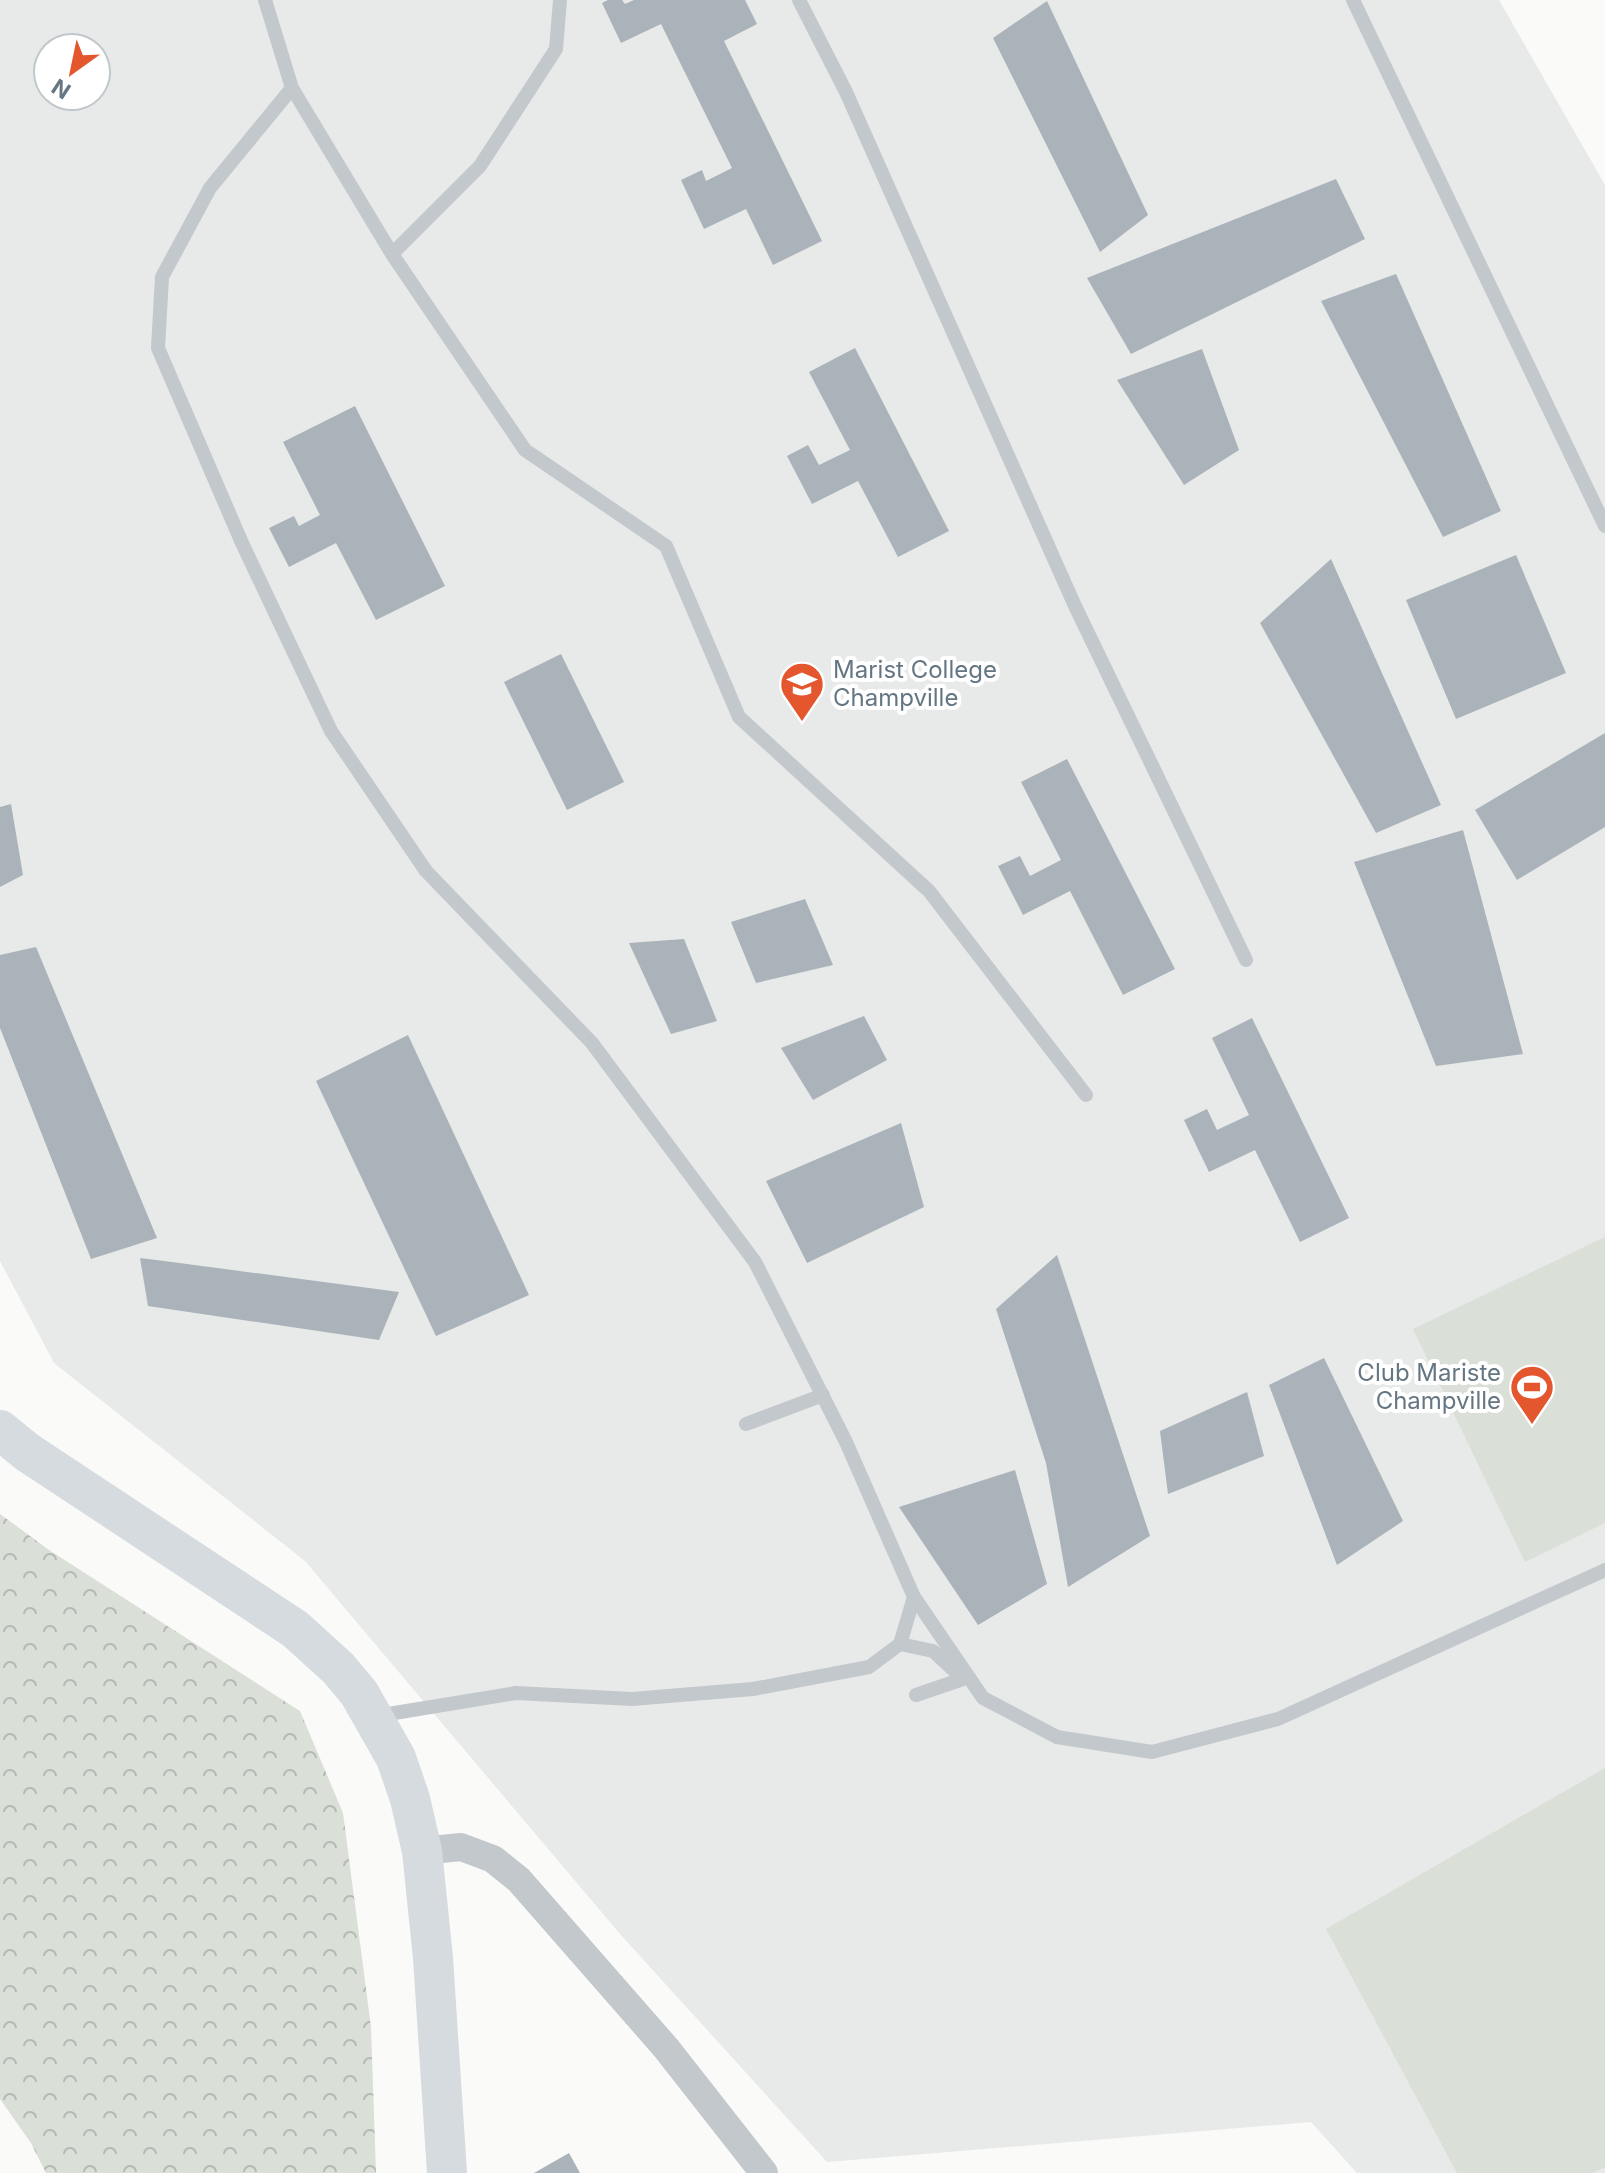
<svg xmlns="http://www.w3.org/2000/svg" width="1605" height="2173" font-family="Inter,sans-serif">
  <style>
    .built { fill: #e8e9e9; fill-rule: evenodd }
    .forest { fill: url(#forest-crowns) }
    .pitch { fill: #dadfd7 }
    .building { fill: #aab3b9 }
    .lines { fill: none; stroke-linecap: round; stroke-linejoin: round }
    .lane { stroke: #c3c8cc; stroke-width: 14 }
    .street { stroke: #c3c8cc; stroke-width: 28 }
    .secondary { stroke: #d6dbdf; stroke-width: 40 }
    .labels { text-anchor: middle; stroke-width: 8; stroke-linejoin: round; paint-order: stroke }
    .poi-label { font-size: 24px; fill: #657683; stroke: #fff; text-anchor: start }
  </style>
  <defs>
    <pattern id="forest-crowns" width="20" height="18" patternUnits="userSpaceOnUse" patternTransform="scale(2)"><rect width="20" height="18" fill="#dadfd7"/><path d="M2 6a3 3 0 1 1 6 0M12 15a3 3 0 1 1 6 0" fill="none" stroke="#b4b9b4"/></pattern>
  </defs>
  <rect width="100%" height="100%" fill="#fafaf8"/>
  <path class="built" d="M0,0H1499L1605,185V2173H1357L1311,2122L827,2162L620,1934L305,1561L54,1363L0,1261ZM48,48H96V96H48Z"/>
  <path class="forest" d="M0,1514L49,1550L300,1711L343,1813L371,2027L376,2173H46L31,2143L0,2099Z"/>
  <path class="pitch" d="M1605,1237V1523L1525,1562L1413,1329Z
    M1605,1768V2167L1593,2173H1457L1326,1929Z"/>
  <path class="building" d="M608,0H622L625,4L634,0H745L757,24L724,41L822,241L773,265L746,209L704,229L681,180L702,170L706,181L732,168L661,24L621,43L602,3Z
    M1047,1L1148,215L1100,252L993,38Z
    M1336,179L1365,239L1131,354L1087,278Z
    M1396,274L1501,511L1443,537L1321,301Z
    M855,348L949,531L898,557L858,481L812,504L787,456L808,445L819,465L850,450L809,372Z
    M1202,349L1239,450L1184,485L1117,380Z
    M355,406L445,586L376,620L336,543L289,567L269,528L294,516L299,526L320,515L283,442Z
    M1516,555L1566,673L1456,719L1406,600Z
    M1331,559L1441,805L1376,833L1260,623Z
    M561,654L624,782L567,810L504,682Z
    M1605,733V827L1517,880L1475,810Z
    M1067,759L1175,969L1123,995L1070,891L1023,915L998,866L1020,856L1030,876L1061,860L1021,782Z
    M11,804L23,875L0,887V807Z
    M1463,830L1523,1054L1436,1066L1354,862Z
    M805,899L833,965L756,983L731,922Z
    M684,939L717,1021L671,1034L629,943Z
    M36,947L157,1238L91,1259L0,1028V955Z
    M864,1016L887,1060L813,1100L781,1048Z
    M1252,1018L1349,1218L1300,1242L1255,1150L1209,1172L1184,1120L1207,1109L1217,1130L1249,1115L1212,1038Z
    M408,1035L529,1295L436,1336L316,1081Z
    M901,1123L924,1207L807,1263L766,1181Z
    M1057,1255L1150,1536L1068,1587L1046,1463L996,1309Z
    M140,1258L164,1261L399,1292L379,1340L148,1306Z
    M1324,1358L1403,1521L1337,1565L1269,1385Z
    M1247,1392L1264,1456L1168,1494L1160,1431Z
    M1015,1470L1047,1584L978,1625L899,1507Z
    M569,2153L580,2173H534Z"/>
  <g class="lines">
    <path class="lane" d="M265,0L292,88L210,188L162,277L158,348L242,543L331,731L426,871L592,1043L755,1262L846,1442L914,1597L900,1644L869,1667L753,1689L632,1699L516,1693L376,1716
      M560,0L556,49L480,166L392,254L525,450L666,546L739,717L929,891L1086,1095
      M799,0L846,92L1075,606L1246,960
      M1353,0L1605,526
      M292,88L392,254
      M746,1424L823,1395
      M914,1597L983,1698L1057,1737L1152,1752L1278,1719L1605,1570
      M900,1644L933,1651L962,1678
      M916,1695L963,1679"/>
    <path class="street" d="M422,1851L461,1847L493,1859L519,1880L666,2048L764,2173"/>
    <path class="secondary" d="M0,1430L27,1452L295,1629L338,1668L359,1693L396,1758L410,1799L422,1851L433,1958L447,2173"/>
  </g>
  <defs>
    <g id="university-pin" transform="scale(2.3)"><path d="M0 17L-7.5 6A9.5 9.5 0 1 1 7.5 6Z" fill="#e4572e" stroke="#fff"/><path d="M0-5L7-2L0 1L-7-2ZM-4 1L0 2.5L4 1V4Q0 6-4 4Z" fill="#fff"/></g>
    <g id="stadium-pin" transform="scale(2.3)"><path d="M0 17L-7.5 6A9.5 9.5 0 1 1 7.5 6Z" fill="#e4572e" stroke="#fff"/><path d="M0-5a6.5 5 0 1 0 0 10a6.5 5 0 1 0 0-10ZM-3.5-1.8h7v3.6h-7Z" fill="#fff"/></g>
  </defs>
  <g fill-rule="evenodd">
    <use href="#university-pin" x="802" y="684"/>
    <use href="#stadium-pin" x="1532" y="1387"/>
  </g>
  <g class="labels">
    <g class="poi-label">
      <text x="833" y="678">Marist College<tspan x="833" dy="28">Champville</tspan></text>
      <text x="1501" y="1381" text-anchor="end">Club Mariste<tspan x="1501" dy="28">Champville</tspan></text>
    </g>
  </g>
  <g transform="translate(72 72) rotate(213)"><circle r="38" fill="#ffffff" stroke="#c1c8cd" stroke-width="2"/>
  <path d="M0-6L14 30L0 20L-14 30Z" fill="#e4572e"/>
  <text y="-12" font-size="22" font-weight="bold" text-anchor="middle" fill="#657683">N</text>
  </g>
</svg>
